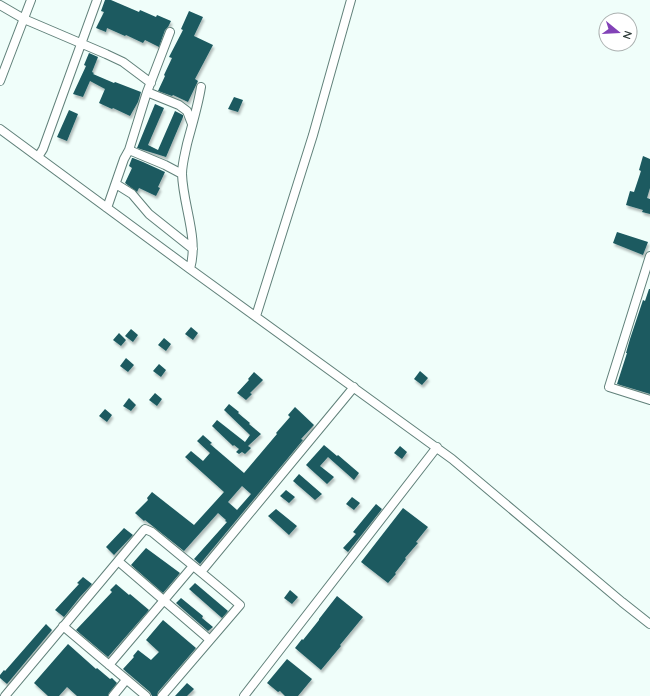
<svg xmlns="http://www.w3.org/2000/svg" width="650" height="696" font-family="Quicksand,sans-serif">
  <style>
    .building { fill: #1b5a60; fill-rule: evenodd; filter: url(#shadow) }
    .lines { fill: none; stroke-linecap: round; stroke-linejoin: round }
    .minor-casing { stroke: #61817a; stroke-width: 10 }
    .minor { stroke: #fff; stroke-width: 8 }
  </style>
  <defs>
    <filter id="shadow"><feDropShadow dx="1.5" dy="3" stdDeviation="1" flood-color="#0004"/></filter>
  </defs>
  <rect width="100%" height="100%" fill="#f0fefa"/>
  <path class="building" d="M105,0H111L139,12L140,10L156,17L157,15L171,21L168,27L165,30L159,47L145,40L143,43L126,35L125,36L107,28L106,32L96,28L104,12L101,11Z
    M189,11L203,17L194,36L213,45L195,79L198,81L188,102L173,95L172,96L158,91L165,76L164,75L172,58L169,57L183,30L181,29Z
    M89,53L98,57L92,72L94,73L93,74L114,83L115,82L141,92L138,102L130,116L113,108L112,109L99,103L105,89L90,81L83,97L73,94L86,66L84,65Z
    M234,97L243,100L238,112L228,109Z
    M155,104L164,108L148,145L158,150L175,111L183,115V117L166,157L137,148Z
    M69,110L78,114L67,141L57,137Z
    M643,156L650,159V188L647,198L650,199V214L642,212L643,210L626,205L630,191L634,192L641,171L639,170Z
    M132,158H133L143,162L165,172L158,187L160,188L156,196L139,188L137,192L125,183L132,168L129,166Z
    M617,232L648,242L643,255L613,243Z
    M649,289H650V394L617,384L627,353H626L630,339L643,300L645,301Z
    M191,327L198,333L193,340L185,334Z
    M131,329L138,335L133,342L125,336Z
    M119,333L126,340L121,346L113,340Z
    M164,338L171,344L166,351L158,345Z
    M126,358L134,365L128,372L120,366Z
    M159,364L166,370L161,377L153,371Z
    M420,371L428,378L422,385L414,379Z
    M254,372L263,380L250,393L252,394L246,400L237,393L249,380L248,379Z
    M155,393L162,399L157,406L149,400Z
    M129,398L136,405L131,411L123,406Z
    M229,404L239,412L238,413L250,423L249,424L261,434L248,446L251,448L245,454L242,452L239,454L236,452L239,449L234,445L233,446L212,426L217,420L245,442L250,435L224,410Z
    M295,407L314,425L301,439L303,440L200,564L194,559L227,522L225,521L226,520L218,513L184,551L145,520L144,521L135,513L148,500L147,498L152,492L194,525L224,492L185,457L191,451L203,461L210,453L197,441L203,435L212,443L210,444L244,473L277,434L276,433L290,417L288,415ZM242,486L251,494L237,510L228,502Z
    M105,409L112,415L107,422L99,416Z
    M324,445L337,456L338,455L359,473L354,480L328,457L320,466L334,477L327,484L306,465Z
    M400,446L407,452L402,459L394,453Z
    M299,474L322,494L315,500L293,481Z
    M286,490L295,497L289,503L280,496Z
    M352,497L360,503L354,510L346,504Z
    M376,504L382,509L348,552L343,548L356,534L353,532Z
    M403,508L428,527L416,542L418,543L405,558L406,559L395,573L396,574L388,583L361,562Z
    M276,509L297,526L289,535L268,516Z
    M124,528L133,535L114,555L106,547Z
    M146,548L180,573L163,593L131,565Z
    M83,577L92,584L80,597L64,617L55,610L79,584L77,583Z
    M195,583L228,611L222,618L189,589Z
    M116,584L129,595L130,594L149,610L108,657L76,630L112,592L110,590Z
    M290,590L298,597L292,604L284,598Z
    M337,596L363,617L340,645L341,646L321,670L295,648L302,639L303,640L319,620V619Z
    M181,598L203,616L202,618L213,627L208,631L176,603Z
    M163,620L196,648L158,692L157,696H152L150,692L123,669L134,657L133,656L138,650L151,660L159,652L146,640Z
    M46,624L52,630L7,684L0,678V675L4,670L5,671Z
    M68,644L96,669L97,668L110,679L112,678L117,683L109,693L108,696H77L67,687L59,696H48L34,683Z
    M287,659L312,679L298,696H285L280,691L278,692L267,683Z
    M187,683L194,689L187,696H175Z"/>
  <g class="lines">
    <g class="minor-casing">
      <path id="minor" d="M0,5L24,19L106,54L123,62L151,83
        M0,81L31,0
        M147,92L179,105L187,111L192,124
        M0,129L190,269L452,459L622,602L650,624
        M129,150L165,165L182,174
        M38,157L43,149L97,0
        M116,184L132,194L149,214L193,249
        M107,208L124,159L129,150L147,92L170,32
        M650,256L609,387L650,400
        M190,269C199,238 183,206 182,174C182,164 185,154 187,144C192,125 198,106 201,87
        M256,316L313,135L351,0
        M118,561L210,640
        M201,572L354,387
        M63,626L146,696
        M109,665L193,566
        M5,696L144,530L145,529L152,532C181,556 211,580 240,605L162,696
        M113,696L126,680
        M244,696L437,447"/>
    </g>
    <use href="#minor" class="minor"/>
  </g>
  <g transform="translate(618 32) rotate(108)"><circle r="19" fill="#ffffff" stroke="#abb1b0"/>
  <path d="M0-3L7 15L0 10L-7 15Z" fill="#8242b7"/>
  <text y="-6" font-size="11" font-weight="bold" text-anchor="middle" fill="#2e3c39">N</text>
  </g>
</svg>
